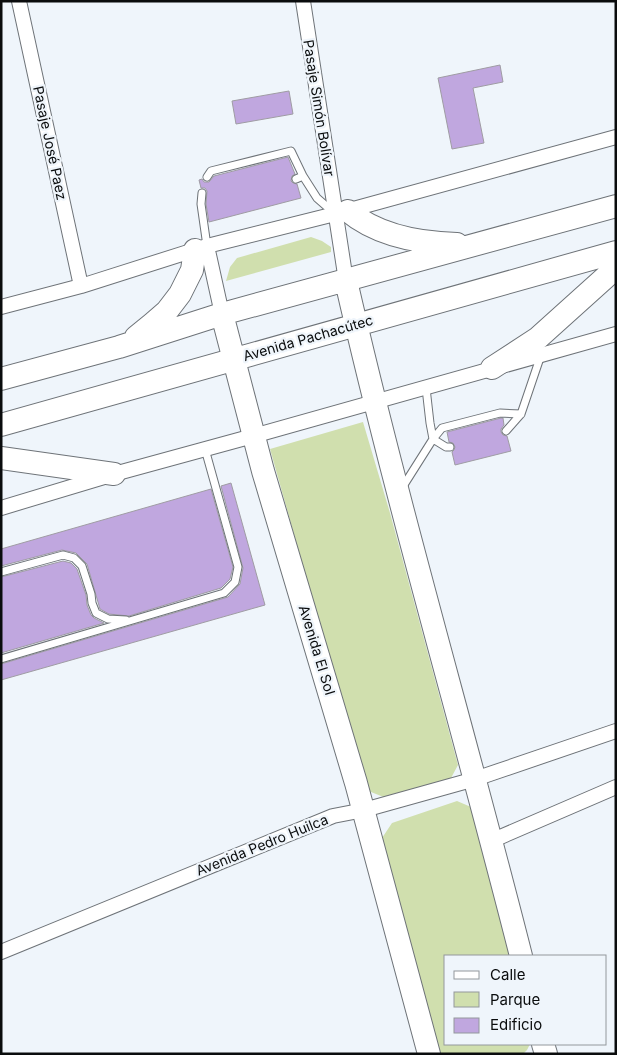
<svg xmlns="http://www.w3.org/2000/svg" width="617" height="1055" font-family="Inter,sans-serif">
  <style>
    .green { fill: #d0dfae }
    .building { fill: #c0a7df; stroke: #9f9ca3 }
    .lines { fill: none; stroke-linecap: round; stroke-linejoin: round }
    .lane-casing { stroke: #6e7378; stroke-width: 9 }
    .street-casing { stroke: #6e7378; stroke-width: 16 }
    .primary-casing { stroke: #6e7378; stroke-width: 24 }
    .lane { stroke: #fff; stroke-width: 7 }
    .street { stroke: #fff; stroke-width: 14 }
    .primary { stroke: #fff; stroke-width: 22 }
    .labels { text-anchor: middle; stroke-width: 4.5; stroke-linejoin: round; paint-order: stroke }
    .street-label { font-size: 14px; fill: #0a0c0d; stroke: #eff5fb }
  </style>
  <rect width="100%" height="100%" fill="#eff5fb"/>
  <path class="green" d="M311,237L322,241L331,247V252L226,281L230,267L237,258Z
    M363,422L390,513L458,765L451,778L386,798L366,790L270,449Z
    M457,801L471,807L512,956H446V1044H530L527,1050L523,1054H438L380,841L392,823Z"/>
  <path class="building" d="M500,65L503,82L473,88L484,143L452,149L438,78Z
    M289,91L293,114L236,124L232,101Z
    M288,157L295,174L292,176L291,181L293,183L297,184L301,198L209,222L206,204L207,191L205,188H201L199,180L202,179L204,182H209L214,176Z
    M501,418H503L504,425L501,429V432L503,435L507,436L511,451L455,465L452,452L454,450L455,447L453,443L449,442L447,432Z
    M231,483L265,605L1,680V664L228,597L240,584L243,568L221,486Z
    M211,489L233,567L230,579L221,588L129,616L109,614L100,609L87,564L76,553L62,550L1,566V549Z
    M63,561L71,563L77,569L86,595L87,605L91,615L94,618L104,623L1,653V577Z"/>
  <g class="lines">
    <g class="lane-casing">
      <path id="lane" d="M207,177L211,171L291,151L303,176L317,198L333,212
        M296,179L303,176
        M202,193L201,204L207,246
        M426,388L430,423L433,439L446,447H450
        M506,431L521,414L541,355
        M402,488L433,439L442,428L500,413L521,414
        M1,572L63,555L74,558L82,566L91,594L92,603L96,613L108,619L126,620
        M1,659L224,593L235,582L238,567L205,449"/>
    </g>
    <g class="street-casing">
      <path id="street" d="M19,1L81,286
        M303,1L346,281
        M207,246L222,314
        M1,307L81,286L207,246L335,214L616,137
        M1,508L114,474L253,436L616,334
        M491,841L616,787
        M1,952L333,816L364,810L475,779L616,731"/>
    </g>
    <g class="primary-casing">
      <path id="primary" d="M348,211C378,236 418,243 457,244
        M346,281C398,508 464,731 521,956
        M222,314L263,471L356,783L429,1054
        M136,337L152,324L167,311L180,294L192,270L195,250
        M492,368L538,338L608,275L616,270
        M1,379L119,347L222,314L616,206
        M1,425L616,252
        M1,458L114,474
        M543,1044L546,1054"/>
    </g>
    <use href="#lane" class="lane"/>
    <use href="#street" class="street"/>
    <use href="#primary" class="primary"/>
  </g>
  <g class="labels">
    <g class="street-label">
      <text transform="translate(319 108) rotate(81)" y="5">Pasaje Simón Bolívar</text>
      <text transform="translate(50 143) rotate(78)" y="5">Pasaje José Paez</text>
      <text transform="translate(308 338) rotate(-16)" y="5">Avenida Pachacútec</text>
      <text transform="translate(317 650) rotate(73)" y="5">Avenida El Sol</text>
      <text transform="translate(262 845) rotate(-22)" y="5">Avenida Pedro Huilca</text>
    </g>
  </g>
  <rect width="617" height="1055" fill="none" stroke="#0a0c0d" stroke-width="5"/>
  <rect x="444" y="955" width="162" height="90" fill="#eff5fb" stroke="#93989c"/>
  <rect x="454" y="971" width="25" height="8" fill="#ffffff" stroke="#93989c"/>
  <text x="490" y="980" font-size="15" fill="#0a0c0d">Calle</text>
  <rect x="454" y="992" width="25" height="15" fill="#d0dfae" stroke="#93989c"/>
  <text x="490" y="1005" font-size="15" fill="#0a0c0d">Parque</text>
  <rect x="454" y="1018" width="25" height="15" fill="#c0a7df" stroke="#93989c"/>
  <text x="490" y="1030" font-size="15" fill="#0a0c0d">Edificio</text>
</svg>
